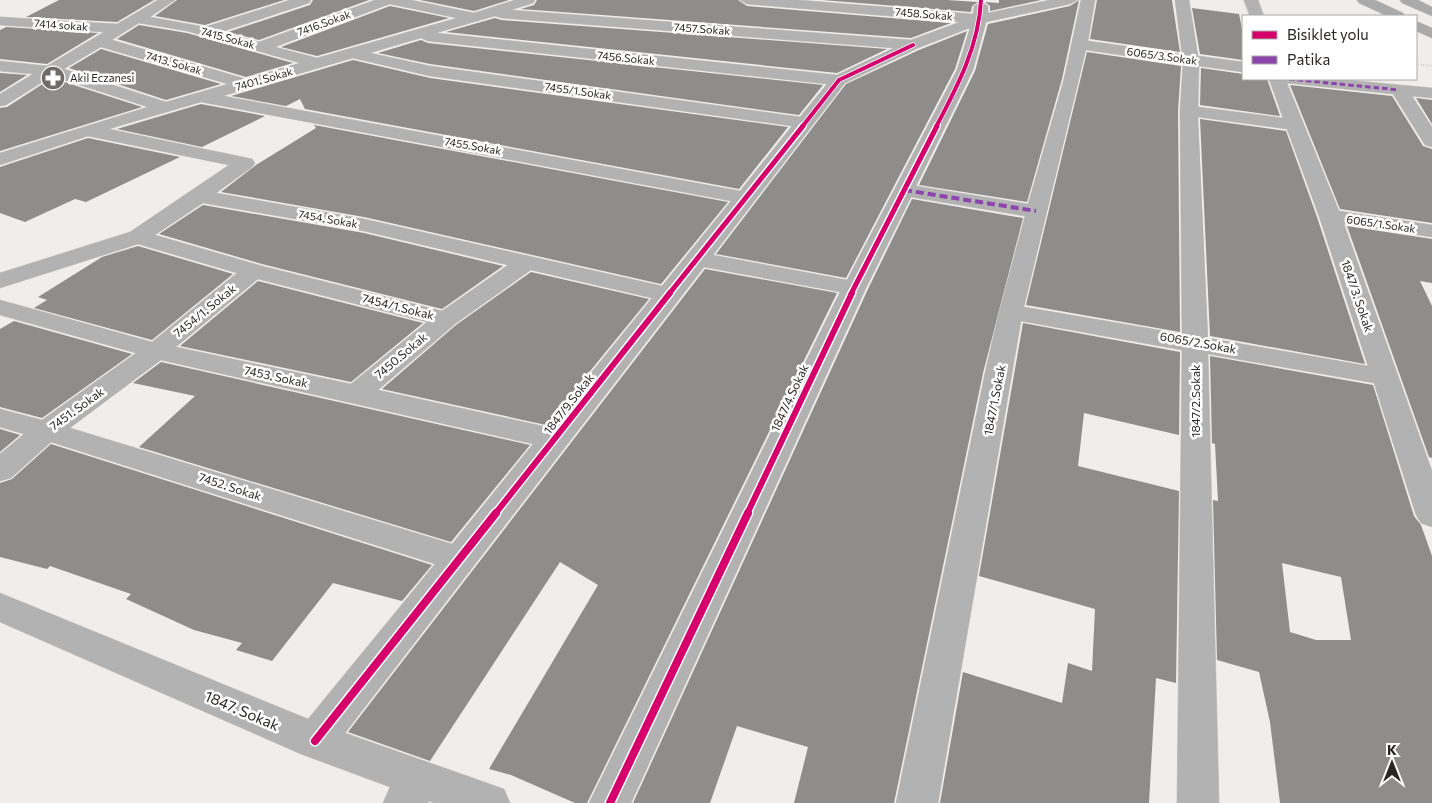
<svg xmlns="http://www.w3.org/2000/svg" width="1432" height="803" font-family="Commissioner,sans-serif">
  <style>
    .building { fill: #8f8d8b; fill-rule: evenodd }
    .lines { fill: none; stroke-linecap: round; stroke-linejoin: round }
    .minor-casing { stroke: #cbc9c7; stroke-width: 1 }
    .major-casing { stroke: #cbc9c7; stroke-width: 1 }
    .path { stroke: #b5b5b4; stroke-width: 2; stroke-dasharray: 0.5 2; stroke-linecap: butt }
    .minor { fill: #b2b2b2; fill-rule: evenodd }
    .major { fill: #aaa; fill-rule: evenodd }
    .quiet-far1 { stroke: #8e44ad; stroke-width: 3; stroke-dasharray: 5.5 3; stroke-linecap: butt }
    .quiet { stroke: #8e44ad; stroke-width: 4; stroke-dasharray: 8 4; stroke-linecap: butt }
    .cycleway-far3-casing { stroke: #fff; stroke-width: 5.5 }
    .cycleway-far2-casing { stroke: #fff; stroke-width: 8 }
    .cycleway-far1-casing { stroke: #fff; stroke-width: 9 }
    .cycleway-casing { stroke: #fff; stroke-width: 11 }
    .cycleway-far3 { stroke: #d6006c; stroke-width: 4 }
    .cycleway-far2 { stroke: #d6006c; stroke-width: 5 }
    .cycleway-far1 { stroke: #d6006c; stroke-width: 6 }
    .cycleway { stroke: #d6006c; stroke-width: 8 }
    .labels { text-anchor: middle; stroke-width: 5; stroke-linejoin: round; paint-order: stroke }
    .far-street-label { font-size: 11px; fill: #292623; stroke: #fff }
    .far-poi-label { font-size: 11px; fill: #292623; stroke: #fff; text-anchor: start }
    .street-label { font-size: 12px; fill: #292623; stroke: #fff }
    .near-street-label { font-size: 15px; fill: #292623; stroke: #fff }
  </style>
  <rect width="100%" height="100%" fill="#f0edea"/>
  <path class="building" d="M59,0H154L117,22L26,17Z
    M177,0H284L205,25L155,16Z
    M313,0H369L259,40L228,32L310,5Z
    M420,0H509L474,11Z
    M537,0H738L747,6L951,23L911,38L521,9L534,5Z
    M822,0H947L978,2L972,6L971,12Z
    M999,0H1041L990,11V6L985,2L999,3Z
    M1079,0L1062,79L1027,202L919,185L975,71L988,24L1070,6Z
    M1097,0H1172L1180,52L1090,39Z
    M390,6L449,18L317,56L281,47Z
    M1192,8L1239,14L1243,34V60L1200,54Z
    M495,18L501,20L887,49L837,73L446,32Z
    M139,25L187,33L293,63L246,77L117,39Z
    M6,27L98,33L47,64L0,59V30Z
    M967,31L955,69L846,278L716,254L846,84L919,50Z
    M421,40L428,43L823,85L799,115L430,64L378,53Z
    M101,49L221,84L166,100L69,68Z
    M1087,52L1181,66L1178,111L1180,332L1026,305Z
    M353,60L430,78L788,127L739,189L305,109L300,99L286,106L231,96Z
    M1201,68L1243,74V79H1267L1280,116L1200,105Z
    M0,73L27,75L0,92Z
    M52,78L142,107L0,151V108L7,107Z
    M1290,85L1392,96L1423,146L1432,149V223L1340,209Z
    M1416,98L1432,100V124Z
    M201,104L265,116L202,147L117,129Z
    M1200,119L1286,131L1317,217L1365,364L1210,336Z
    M314,125L728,202L661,284L364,217L221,192L256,165L316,128Z
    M88,138L180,157L86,202L75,199L25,222L0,213V167Z
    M912,199L1023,218L983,373L894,803H794L808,747L737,726L710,803H633L868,289Z
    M203,205L364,233L503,266L442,309L262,264L159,234Z
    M1347,226L1432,239V283L1420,281L1432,306V458L1429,457Z
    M138,246L233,274L152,340L34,308L47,300L38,297L102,257Z
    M705,269L837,293L587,803H575L511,775L489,769L598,585L560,562L430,761L348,732Z
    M531,272L649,299L546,425L382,389L456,325Z
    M258,281L423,323L351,382L180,346Z
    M14,321L132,354L42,418L0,407V329Z
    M1023,323L1180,352L1179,435L1084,413L1078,466L1179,491L1176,683L1156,678L1149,803H940L963,672L1062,703L1068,663L1092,671L1095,609L979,576Z
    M1210,356L1373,385L1414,516L1421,525L1432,556V803H1280L1270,722L1259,672L1217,660L1213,500L1218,501L1215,444L1212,443ZM1282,563L1341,577L1351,640H1316L1290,632Z
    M161,362L530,445L451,542L139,447L195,396L133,383Z
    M0,429L20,435L0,452Z
    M51,444L432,565L402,601L333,583L272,661L236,650L242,643L194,630L126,599L131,594L50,566L47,569L0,557V483L12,479Z"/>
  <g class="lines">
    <g class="minor-casing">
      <path id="minor" d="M158,0H175L150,17L205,27L290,0H311L309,3L221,32L259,42L375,0H411L474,13L515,0H535L533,3L511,10L911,40L960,22L747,4L740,0H798L973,14L974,6L981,2L988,6V13L1050,0H1077L1070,4L986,22L973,70L916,186L1028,204L1064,79L1081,0H1095L1088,41L1182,54L1175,0H1189L1198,56L1243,62V72L1199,66L1198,107L1283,118L1269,79H1336L1432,88V98L1412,96L1432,127V147L1425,145L1393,94L1287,83L1339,211L1432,225V237L1344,224L1432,471V527L1421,523L1416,515L1374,383L1208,354L1219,803H1177L1182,350L1021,321L938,803H896L985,373L999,312L1025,216L911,197L866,288L631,803H589L840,292L704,267L345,733L504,789L510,803H434L429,801L428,803H383L390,787L301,754L0,622V593L308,719L435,564L51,442L11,478L0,481V454L24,434L0,427V409L42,420L136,353L0,315V300L152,342L237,273L138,244L0,288V273L130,232L229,165L88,136L0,165V153L148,107L52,76L6,105L0,106V94L33,74L0,71V61L47,66L104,32L0,25V17L117,24ZM390,4L457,18L317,58L275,47ZM495,16L501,18L894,48L837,75L436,33ZM139,23L187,31L300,63L246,79L112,40ZM970,28L957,70L847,280L713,255L845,83L918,48ZM421,38L428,41L827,84L800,117L430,66L370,53ZM101,47L228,84L166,102L64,69ZM1086,50L1183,64L1180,111L1182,334L1024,307ZM353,58L430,76L792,126L740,191L223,96ZM201,102L731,201L662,286L364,219L216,193L252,167L255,163L252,159L109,129ZM1198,117L1287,129L1319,216L1368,366L1208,338ZM203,203L364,231L508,265L442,311L262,266L155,235ZM531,270L652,298L547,427L378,390L455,324ZM258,279L427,322L351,384L176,347ZM161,360L533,444L452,544L70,428Z
        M1244,0H1258L1264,16H1250Z"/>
    </g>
    <g class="major-casing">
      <path id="major" d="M1357,0H1375L1403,13L1405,16H1387L1359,3Z
        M1400,0H1418L1432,7V16L1402,3Z
        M1416,21L1432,28V38L1416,31Z"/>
    </g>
    <path class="path" d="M1416,64L1432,66"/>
    <use href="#minor" class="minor"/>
    <use href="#major" class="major"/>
    <path class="quiet-far1" d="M1289,79L1399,90"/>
    <path class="quiet" d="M904,190L1036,211"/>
    <g class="cycleway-far3-casing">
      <path id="cycleway-far3" d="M802,127L839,80L913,45
        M936,127C957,87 979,46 981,0"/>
    </g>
    <g class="cycleway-far2-casing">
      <path id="cycleway-far2" d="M669,294L803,126
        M851,294L937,126"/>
    </g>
    <g class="cycleway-far1-casing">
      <path id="cycleway-far1" d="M495,514L670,293
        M747,514L852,293"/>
    </g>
    <g class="cycleway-casing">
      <path id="cycleway" d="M315,741L496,513
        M610,803L748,513"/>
    </g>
    <use href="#cycleway-far3" class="cycleway-far3"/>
    <use href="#cycleway-far2" class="cycleway-far2"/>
    <use href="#cycleway-far1" class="cycleway-far1"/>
    <use href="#cycleway" class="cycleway"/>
  </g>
  <defs>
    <g id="pharmacy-disc" transform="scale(1.25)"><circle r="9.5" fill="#6f6c69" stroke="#fff"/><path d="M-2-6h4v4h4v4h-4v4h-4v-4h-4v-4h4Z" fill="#fff"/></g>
  </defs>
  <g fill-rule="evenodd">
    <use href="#pharmacy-disc" x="53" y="78"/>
  </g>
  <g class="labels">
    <g class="far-street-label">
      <text transform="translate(924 14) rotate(5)" y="4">7458.Sokak</text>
      <text transform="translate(324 23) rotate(-20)" y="4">7416.Sokak</text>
      <text transform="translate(61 25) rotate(4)" y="4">7414 sokak</text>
      <text transform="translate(702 29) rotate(4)" y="4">7457.Sokak</text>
      <text transform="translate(228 38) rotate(15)" y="4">7415.Sokak</text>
      <text transform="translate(1162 56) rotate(8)" y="4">6065/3.Sokak</text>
      <text transform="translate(626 58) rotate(6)" y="4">7456.Sokak</text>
      <text transform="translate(174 63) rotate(16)" y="4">7413. Sokak</text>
      <text transform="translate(264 79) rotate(-16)" y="4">7401. Sokak</text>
      <text transform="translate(578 91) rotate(8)" y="4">7455/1.Sokak</text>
      <text transform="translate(473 146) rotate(10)" y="4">7455.Sokak</text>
      <text transform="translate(328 219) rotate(10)" y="4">7454. Sokak</text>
      <text transform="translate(1381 224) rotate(8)" y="4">6065/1.Sokak</text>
    </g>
    <g class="far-poi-label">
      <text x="70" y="82">Akil Eczanesi</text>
    </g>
    <g class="street-label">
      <text transform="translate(1357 296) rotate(71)" y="4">1847/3. Sokak</text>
      <text transform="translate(398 307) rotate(14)" y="4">7454/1.Sokak</text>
      <text transform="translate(205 311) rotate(-39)" y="4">7454/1. Sokak</text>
      <text transform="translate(1198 343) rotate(10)" y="4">6065/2.Sokak</text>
      <text transform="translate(401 356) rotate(-40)" y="4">7450.Sokak</text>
      <text transform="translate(276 377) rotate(12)" y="4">7453. Sokak</text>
      <text transform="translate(790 398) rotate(-65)" y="4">1847/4.Sokak</text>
      <text transform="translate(995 400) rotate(-79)" y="4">1847/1.Sokak</text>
      <text transform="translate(1196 401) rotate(-90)" y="4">1847/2.Sokak</text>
      <text transform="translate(569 404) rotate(-52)" y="4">1847/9.Sokak</text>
      <text transform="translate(77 409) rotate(-36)" y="4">7451. Sokak</text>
      <text transform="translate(230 487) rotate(18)" y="4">7452. Sokak</text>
    </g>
    <g class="near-street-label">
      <text transform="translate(242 711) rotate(23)" y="5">1847. Sokak</text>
    </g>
  </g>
  <rect x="1242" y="15" width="175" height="65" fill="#ffffff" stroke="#a9a8a7"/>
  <rect x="1252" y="31" width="25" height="8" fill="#d6006c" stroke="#a9a8a7"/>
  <text x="1287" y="40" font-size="15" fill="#292623">Bisiklet yolu</text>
  <rect x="1252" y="56" width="25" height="8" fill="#8e44ad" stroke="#a9a8a7"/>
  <text x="1287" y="65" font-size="15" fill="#292623">Patika</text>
  <g transform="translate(1392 763)" stroke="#ffffff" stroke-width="4" paint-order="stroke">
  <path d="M0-4L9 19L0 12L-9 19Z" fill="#292623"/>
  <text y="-8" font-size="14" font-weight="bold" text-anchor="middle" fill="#292623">K</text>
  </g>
</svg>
